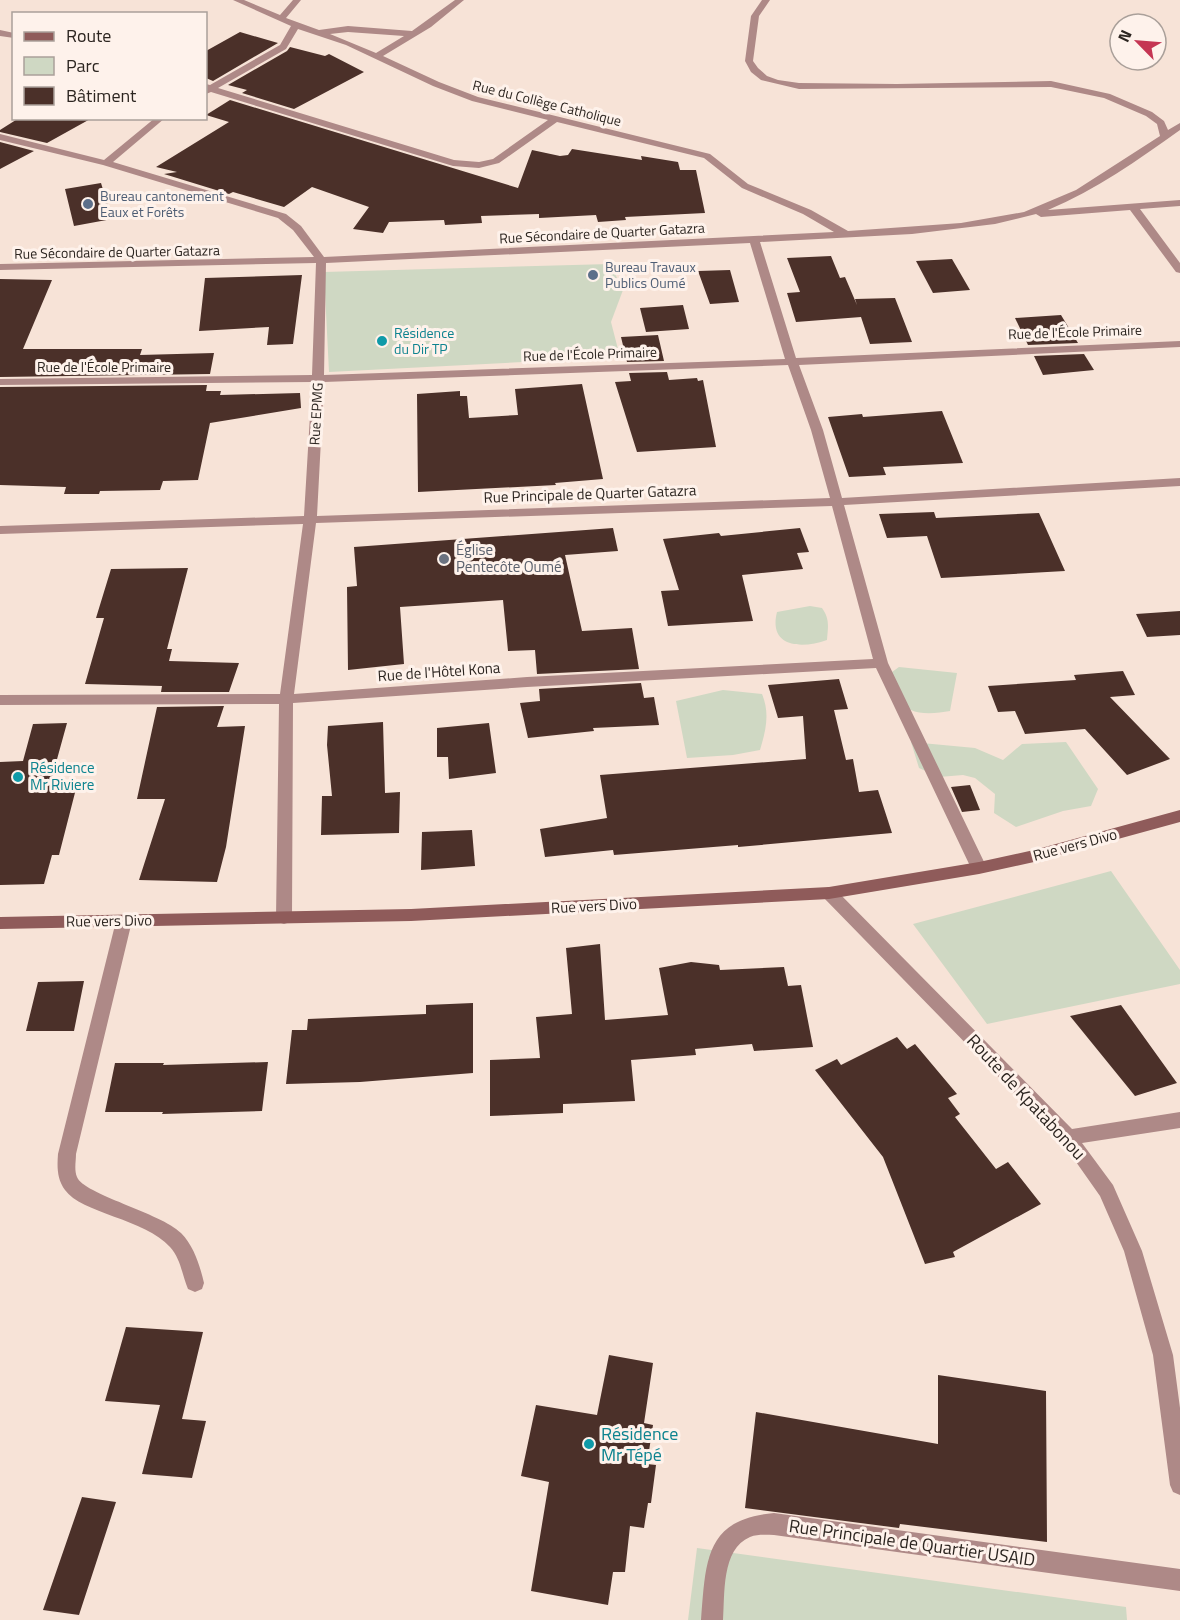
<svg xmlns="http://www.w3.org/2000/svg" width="1180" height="1620" font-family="'Titillium Web',sans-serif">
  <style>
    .green { fill: #cfd8c3 }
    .building { fill: #4b3029 }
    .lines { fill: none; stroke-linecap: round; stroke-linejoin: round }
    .street { fill: #ae8987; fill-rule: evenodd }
    .secondary { fill: #8f5b5a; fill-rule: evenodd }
    .service-dot { fill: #5c6f8a; stroke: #fef2eb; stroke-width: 2 }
    .culture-dot { fill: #0f9aa8; stroke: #fef2eb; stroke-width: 2 }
    .worship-dot { fill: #6b7280; stroke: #fef2eb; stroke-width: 2 }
    .labels { text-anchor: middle; stroke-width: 6; stroke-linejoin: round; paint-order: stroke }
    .far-street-label { font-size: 14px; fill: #2c2520; stroke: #fef2eb }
    .far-service-label { font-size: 14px; fill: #4e5e75; stroke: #fef2eb; text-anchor: start }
    .far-culture-label { font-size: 14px; fill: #0d838f; stroke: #fef2eb; text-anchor: start }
    .street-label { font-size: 15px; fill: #2c2520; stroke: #fef2eb }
    .worship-label { font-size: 15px; fill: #5b616d; stroke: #fef2eb; text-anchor: start }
    .culture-label { font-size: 15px; fill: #0d838f; stroke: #fef2eb; text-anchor: start }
    .near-street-label { font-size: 18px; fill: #2c2520; stroke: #fef2eb }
    .near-culture-label { font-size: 18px; fill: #0d838f; stroke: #fef2eb; text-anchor: start }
  </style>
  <rect width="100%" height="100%" fill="#f7e3d7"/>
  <path class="green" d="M610,264L623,290L611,322L620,357L329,372L324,272Z
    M810,606L822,608C830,619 828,627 827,640C802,649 768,648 777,612Z
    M899,667L957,673L950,711C932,714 907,717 897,697C893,690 893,680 892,672Z
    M723,690L762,694C770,713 766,730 760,750L733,755L687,758L676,701Z
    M911,742L975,748L1003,760L1022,744L1066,742L1098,789L1091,806L1063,811L1016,827L994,813L995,794L975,778L963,775L939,777L919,768Z
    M1111,871L1180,970V984L987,1024L913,924Z
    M697,1548L1126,1607L1127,1620H688Z"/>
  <path class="building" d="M240,32L278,43L213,81L206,78V51Z
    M290,47L325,56L329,54L364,72L294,109L242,93L247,90L228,85L287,51Z
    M230,100L518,188L532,150L560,156L568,155L572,149L642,160L641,156L678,162L680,170H696L705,213L625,217L626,220L598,222L596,215L539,218V214L481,216L482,223L445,225L444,220L389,222L383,233L353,229L369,207L312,187L284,207L233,192L229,194L164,174L177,172L156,167L229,122L206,115Z
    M19,118H92L47,143L0,132V130Z
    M0,142L34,151L0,169Z
    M101,183L112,219L74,226L65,189Z
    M831,256L840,278L845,277L857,305L855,299L895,298L912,342L870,344L861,317L796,322L787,293L800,292L787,258Z
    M952,259L970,290L933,293L916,261Z
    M730,270L739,302L710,304L698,271Z
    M302,275L293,344L267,345L269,327L199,331L205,278Z
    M0,279L52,280L23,349H142L140,355L214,353L210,374L0,377Z
    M683,305L689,329L646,332L640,308Z
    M1061,315L1078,343L1028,345L1015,318Z
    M658,335L664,361L627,362L621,337Z
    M1084,354L1094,370L1043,375L1034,356Z
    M667,372L669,380L697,378L698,381L703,380L716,447L637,452L615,382L631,381L629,373Z
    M582,384L603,479L555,483L556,485L418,492L417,394L460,391V396H467L469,418L518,415L515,389Z
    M207,385L206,391H221L220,395L300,393L301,408L210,423L198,480L163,481L160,490L100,491L99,494H64L66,487L0,485V387Z
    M942,411L963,463L883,467L886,475L849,477L828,417L862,414L863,417Z
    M934,512L936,518L1039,513L1065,571L941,578L927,536L887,538L879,514Z
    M613,528L618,551L565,555L582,631L632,628L639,669L537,674L535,650L508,651L503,600L400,607L404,664L348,670L347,587L357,586L354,547Z
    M800,528L809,552L797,553L803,569L742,575L753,621L668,626L661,591L679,590L663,539L719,533L721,536Z
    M188,568L167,649H172L169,661L239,663L229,692H161L162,686L85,684L104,618H96L111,569Z
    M1180,611V635L1147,637L1136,614Z
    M1123,671L1135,695L1110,697L1170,759L1127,775L1085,729L1025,734L1015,711L998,712L988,686L1076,680L1074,675Z
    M839,679L848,709L834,710L846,760L853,759L859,792L878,790L892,833L738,847V845L614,855L613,850L545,857L540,829L607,818L600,775L806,759L803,716L778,718L768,685Z
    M641,683L644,698L654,697L659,725L593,728L594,731L528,738L520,703L540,701L539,689Z
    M224,706L217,727L245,726L226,847L217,882L139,880L165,799H137L157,707Z
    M383,722L385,793L400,792L399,833L321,835L322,796H332L327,745L328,726Z
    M67,723L51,781H78L59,855H52L44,884L0,885V762L23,761L33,724Z
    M489,723L496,773L449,779L448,757H437V728Z
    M970,785L980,810L962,812L951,787Z
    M472,830L475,866L421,870L422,832Z
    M600,944L605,1020L668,1015L659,968L691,962L719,965L720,970L784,967L788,986L801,985L813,1047L754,1051L752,1044L695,1049L696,1055L631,1060L635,1101L563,1104V1113L490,1116V1060L540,1058L536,1017L572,1014L566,948Z
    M84,981L74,1031H26L38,982Z
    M473,1003V1073L360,1082L286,1084L292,1030H307L308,1019L426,1014V1005Z
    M1121,1005L1177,1083L1135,1096L1070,1016Z
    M897,1037L907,1049L915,1044L957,1094L948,1098L960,1114L955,1117L996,1169L1008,1162L1041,1204L953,1252L955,1257L925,1264L883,1157L815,1070L837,1059L841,1065Z
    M268,1062L262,1111L162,1114L163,1112H105L115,1063H164L163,1065Z
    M126,1327L203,1332L182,1419L206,1421L192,1478L142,1474L160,1405L105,1401Z
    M609,1355L653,1363L644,1423L653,1425L647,1464L656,1465L651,1503H648L644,1528L630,1526L625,1572H613L608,1605L531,1591L549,1482L521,1476L536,1405L597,1415Z
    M938,1375L1046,1391L1047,1542L900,1524L899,1528L745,1508L756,1412L938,1444Z
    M82,1497L116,1502L79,1615L43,1610Z"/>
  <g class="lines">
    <path class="street" d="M233,0H244L280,15L293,0H301L286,18L319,30L348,26L412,31L455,0H464L431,27L383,56L439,82L478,97L710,154L748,184L811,210L848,231L961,223L1024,212L1076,190L1160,136L1157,124L1146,116L1104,98L1051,87L799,89L761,80L751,72L745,61L751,16L762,0H770L759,16L753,61L758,68L767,76L778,80L799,83L897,84L1051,81L1110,94L1152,112L1164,121L1168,130L1180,123V130C1138,160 1096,190 1048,210L1180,200V206L1140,209L1180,263V273L1176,272L1130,210L1041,217L1036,214L995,224L912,234L760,242L796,358L1180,341V347L799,365L823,430L842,498L1180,478V486L844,505L888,663L987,868L984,872H974L971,868L876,668L527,687L293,703L292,918L290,922L284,924L278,922L276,918L279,704L0,705V695L280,694L303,524L0,534V526L304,516L312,382L0,385V379L312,375L316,263L0,270V264L314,257L293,230L278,218L103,165L0,140V134L104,160L155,118H165L113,162L286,214L301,226L324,257L834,232L803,214L742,188L704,158L557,122L499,163L479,168L453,166L211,92L206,94V84L210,85L280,45L291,26ZM298,29L346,45L433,86L472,101L548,120L493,159L479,162L454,160L218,88L286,49ZM348,32L404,36L376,53L330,34ZM750,243L785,359L324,375L326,263ZM788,365L811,430L830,498L317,516L324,382ZM832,506L873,659L527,677L294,694L316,523Z
      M0,30L14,33V38L0,36Z
      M829,887L835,889L1072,1129L1180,1112V1128L1082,1143L1113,1185L1142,1251L1173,1355L1180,1408V1495L1173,1492L1170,1485L1153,1355L1124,1251L1100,1196L1062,1142L823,897L821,893L823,889Z
      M124,915L130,917L132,921L76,1154C76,1161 74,1170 77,1177C83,1194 161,1213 181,1233C194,1246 200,1266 204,1283L202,1289L195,1292L188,1289C182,1275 181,1259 170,1247C145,1219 81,1213 65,1190C57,1179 57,1167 58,1154L116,921L118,917Z
      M774,1513L1180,1569V1591L774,1535C766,1535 758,1534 750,1537C721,1549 725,1595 723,1620H701C706,1562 704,1519 774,1513Z"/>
    <path class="secondary" d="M1180,810V822L1034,862L979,874L829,899L411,921L0,929V917L411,909L829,887L979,862L1034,850Z"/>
  </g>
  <g class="service-dot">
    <circle cx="88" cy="204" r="6"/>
    <circle cx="593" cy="275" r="6"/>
  </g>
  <g class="culture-dot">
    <circle cx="382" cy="341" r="6"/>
    <circle cx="18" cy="777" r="6"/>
    <circle cx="589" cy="1444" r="6"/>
  </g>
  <circle class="worship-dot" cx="444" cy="559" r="6"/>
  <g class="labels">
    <g class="far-street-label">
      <text transform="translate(547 103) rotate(14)" y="5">Rue du Collège Catholique</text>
      <text transform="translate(602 233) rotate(-3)" y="5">Rue Sécondaire de Quarter Gatazra</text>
      <text transform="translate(117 252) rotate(-1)" y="5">Rue Sécondaire de Quarter Gatazra</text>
      <text transform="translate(1075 332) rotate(-2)" y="5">Rue de l'École Primaire</text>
      <text transform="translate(590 354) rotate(-2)" y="5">Rue de l'École Primaire</text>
      <text x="104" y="372">Rue de l'École Primaire</text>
      <text transform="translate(316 414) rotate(-87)" y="5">Rue EPMG</text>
    </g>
    <g class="far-service-label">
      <text x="100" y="201">Bureau cantonement<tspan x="100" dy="16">Eaux et Forêts</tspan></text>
      <text x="605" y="272">Bureau Travaux<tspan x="605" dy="16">Publics Oumé</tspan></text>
    </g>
    <g class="far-culture-label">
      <text x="394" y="338">Résidence<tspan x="394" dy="16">du Dir TP</tspan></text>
    </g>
    <g class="street-label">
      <text transform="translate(590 494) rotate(-2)" y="5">Rue Principale de Quarter Gatazra</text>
      <text transform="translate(439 672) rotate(-4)" y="5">Rue de l'Hôtel Kona</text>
      <text transform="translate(1075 845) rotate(-15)" y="5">Rue vers Divo</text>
      <text transform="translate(594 906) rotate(-3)" y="5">Rue vers Divo</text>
      <text transform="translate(109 921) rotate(-1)" y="5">Rue vers Divo</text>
    </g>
    <g class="worship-label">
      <text x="456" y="555">Église<tspan x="456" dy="17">Pentecôte Oumé</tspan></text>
    </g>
    <g class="culture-label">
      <text x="30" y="773">Résidence<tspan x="30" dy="17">Mr Riviere</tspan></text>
    </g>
    <g class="near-street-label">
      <text transform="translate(1026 1097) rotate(47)" y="6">Route de Kpatabonou</text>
      <text transform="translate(912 1543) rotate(8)" y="6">Rue Principale de Quartier USAID</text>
    </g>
    <g class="near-culture-label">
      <text x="601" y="1440">Résidence<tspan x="601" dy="21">Mr Tépé</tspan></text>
    </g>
  </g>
  <rect x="12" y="12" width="195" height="108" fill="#fef2eb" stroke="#aaa09a" stroke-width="1.5"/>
  <rect x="24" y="32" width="30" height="9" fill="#8f5b5a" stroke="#aaa09a" stroke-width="1.5"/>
  <text x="66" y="42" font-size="18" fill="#2c2520">Route</text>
  <rect x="24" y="57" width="30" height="18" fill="#cfd8c3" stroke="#aaa09a" stroke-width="1.5"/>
  <text x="66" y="72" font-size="18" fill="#2c2520">Parc</text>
  <rect x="24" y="87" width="30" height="18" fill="#4b3029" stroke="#aaa09a" stroke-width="1.5"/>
  <text x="66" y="102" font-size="18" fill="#2c2520">Bâtiment</text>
  <g transform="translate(1138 42) rotate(295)"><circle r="28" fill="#fef2eb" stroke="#aaa09a" stroke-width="1.5"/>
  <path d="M0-4.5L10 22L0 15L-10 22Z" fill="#c53553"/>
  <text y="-9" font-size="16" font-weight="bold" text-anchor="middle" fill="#2c2520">N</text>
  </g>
</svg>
